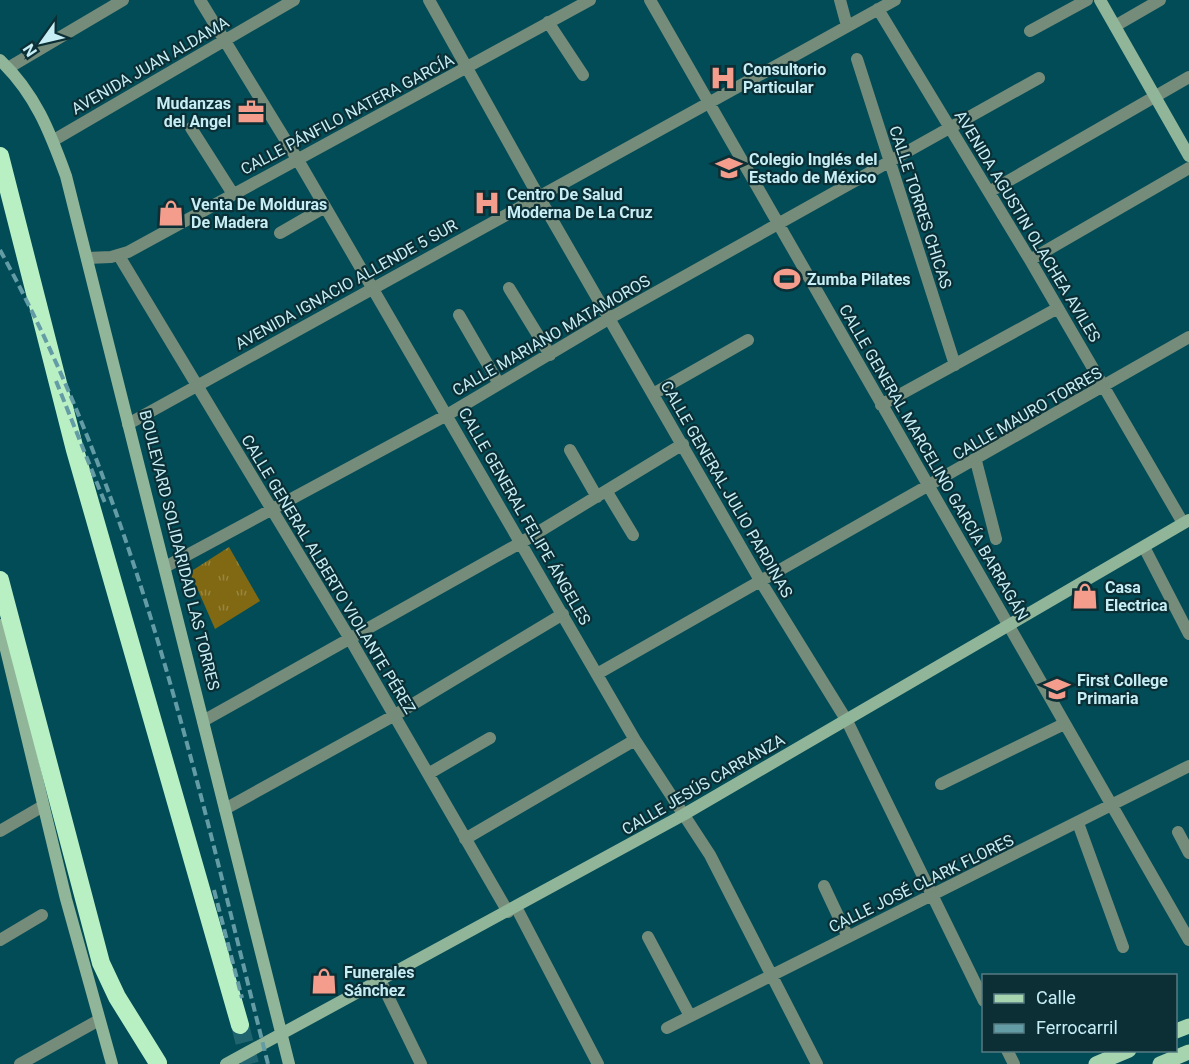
<svg xmlns="http://www.w3.org/2000/svg" width="1189" height="1064" font-family="Roboto,sans-serif">
  <style>
    .grass { fill: url(#grass-tufts) }
    .lines { fill: none; stroke-linecap: round; stroke-linejoin: round }
    .highway-tunnel { stroke: #20646f; stroke-width: 18; stroke-dasharray: 18 9; stroke-linecap: butt }
    .street { stroke: #768c7a; stroke-width: 12 }
    .secondary { stroke: #91b598; stroke-width: 12 }
    .primary { stroke: #a6d4af; stroke-width: 15 }
    .highway { stroke: #b8f0c4; stroke-width: 18 }
    .rail { stroke: #649ca6; stroke-width: 4; stroke-dasharray: 9 4.5; stroke-linecap: butt }
    .labels { text-anchor: middle; stroke-width: 4.5; stroke-linejoin: round; paint-order: stroke }
    .street-label { font-size: 16px; fill: #c7edf5; stroke: #0b2f35 }
    .poi-label { font-size: 16px; font-weight: bold; fill: #c7edf5; stroke: #0b2f35; text-anchor: start }
  </style>
  <defs>
    <pattern id="grass-tufts" width="24" height="20" patternUnits="userSpaceOnUse" patternTransform="scale(1.5)"><rect width="24" height="20" fill="#816812"/><path d="M3 7l-1-3M5 7V3M7 7l1-3M15 17l-1-3M17 17v-4M19 17l1-3" fill="none" stroke="#978541"/></pattern>
  </defs>
  <rect width="100%" height="100%" fill="#024c57"/>
  <path class="grass" d="M229,547L260,601L215,629L190,572Z"/>
  <g class="lines">
    <path class="highway-tunnel" d="M240,1025L250,1064"/>
    <path class="street" d="M200,0L302,167L635,740L710,855L817,1064
      M429,0L539,197L761,582L847,721L984,1001
      M650,0L1189,940
      M840,0L847,26
      M878,9L1030,260L1183,523
      M548,22L583,75
      M1115,26L1160,0
      M1030,31L1087,0
      M857,59L955,365
      M8,68L123,0
      M191,128L233,194
      M54,140L294,0
      M989,192L1189,77
      M280,233L325,207
      M119,256L350,639L508,912
      M87,258L111,257L128,252L590,0
      M1030,260L1189,168
      M509,288L550,355
      M459,315L499,384
      M653,394L748,340
      M881,405L1058,308
      M128,424L895,0
      M570,450L597,497
      M976,461L996,539
      M607,492L633,535
      M1144,547L1189,634
      M165,567L447,415L610,318L1039,78
      M597,674L1189,337
      M203,721L522,542L683,444
      M428,774L490,738
      M941,784L1064,724
      M225,809L395,715L563,614
      M1078,823L1123,947
      M0,831L43,806
      M1178,832L1189,853
      M465,839L635,740
      M824,886L848,937
      M516,907L598,1064
      M648,937L690,1016
      M0,940L42,915
      M380,980L421,1064
      M667,1028L1189,766
      M1007,1050L1014,1064
      M20,1064L99,1020"/>
    <path class="secondary" d="M1100,0L1189,156
      M0,60C35,93 50,132 66,176L289,1064
      M0,625L66,899L112,1064
      M226,1064L683,815L1189,520"/>
    <path class="primary" d="M1176,1031L1189,1026
      M1096,1064L1129,1050
      M1160,1064L1189,1052"/>
    <path class="highway" d="M0,156L75,450L240,1025
      M0,580L101,963L117,997L158,1063"/>
    <path class="rail" d="M0,250C139,503 198,787 268,1064
      M56,381L105,503
      M214,890L242,998"/>
  </g>
  <defs>
    <g id="hospital-bare" transform="scale(2.07)"><path d="M-5-5h3v3.5h4V-5h3V5h-3V1.5h-4V5h-3Z" fill="#f49d8d" stroke="#0b2f35" stroke-width="2.5" paint-order="stroke"/></g>
    <g id="office-bare" transform="scale(2.07)"><path d="M-6-3h4V-5.5h4V-3h4V5H-6ZM-1-4.5V-3h2v-1.5ZM-6 0V1H6V0Z" fill="#f49d8d" stroke="#0b2f35" stroke-width="2.5" paint-order="stroke"/></g>
    <g id="school-bare" transform="scale(2.07)"><path d="M0-5L7-2L0 1L-7-2ZM-4 1L0 2.5L4 1V4Q0 6-4 4Z" fill="#f49d8d" stroke="#0b2f35" stroke-width="2.5" paint-order="stroke"/></g>
    <g id="shop-bare" transform="scale(2.07)"><path d="M-5-2.5h2.3a2.7 3.5 0 0 1 5.4 0H5L5.5 6h-11ZM-1.5-2.5h3a1.5 2.3 0 0 0-3 0Z" fill="#f49d8d" stroke="#0b2f35" stroke-width="2.5" paint-order="stroke"/></g>
    <g id="stadium-bare" transform="scale(2.07)"><path d="M0-5a6.5 5 0 1 0 0 10a6.5 5 0 1 0 0-10ZM-3.5-1.8h7v3.6h-7Z" fill="#f49d8d" stroke="#0b2f35" stroke-width="2.5" paint-order="stroke"/></g>
  </defs>
  <g fill-rule="evenodd">
    <use href="#hospital-bare" x="723" y="78"/>
    <use href="#office-bare" x="251" y="112"/>
    <use href="#school-bare" x="729" y="168"/>
    <use href="#hospital-bare" x="487" y="203"/>
    <use href="#shop-bare" x="171" y="213"/>
    <use href="#stadium-bare" x="787" y="279"/>
    <use href="#shop-bare" x="1085" y="596"/>
    <use href="#school-bare" x="1057" y="689"/>
    <use href="#shop-bare" x="324" y="981"/>
  </g>
  <g class="labels">
    <g class="street-label">
      <text transform="translate(150 65) rotate(-30)" y="6">AVENIDA JUAN ALDAMA</text>
      <text transform="translate(347 114) rotate(-28)" y="6">CALLE PÁNFILO NATERA GARCÍA</text>
      <text transform="translate(921 207) rotate(72)" y="6">CALLE TORRES CHICAS</text>
      <text transform="translate(1028 226) rotate(59)" y="6">AVENIDA AGUSTIN OLACHEA AVILES</text>
      <text transform="translate(346 284) rotate(-29)" y="6">AVENIDA IGNACIO ALLENDE 5 SUR</text>
      <text transform="translate(551 335) rotate(-30)" y="6">CALLE MARIANO MATAMOROS</text>
      <text transform="translate(1027 413) rotate(-30)" y="6">CALLE MAURO TORRES</text>
      <text transform="translate(934 462) rotate(60)" y="6">CALLE GENERAL MARCELINO GARCÍA BARRAGÁN</text>
      <text transform="translate(727 489) rotate(60)" y="6">CALLE GENERAL JULIO PARDINAS</text>
      <text transform="translate(525 516) rotate(60)" y="6">CALLE GENERAL FELIPE ÁNGELES</text>
      <text transform="translate(180 550) rotate(76)" y="6">BOULEVARD SOLIDARIDAD LAS TORRES</text>
      <text transform="translate(329 574) rotate(59)" y="6">CALLE GENERAL ALBERTO VIOLANTE PÉREZ</text>
      <text transform="translate(703 784) rotate(-30)" y="6">CALLE JESÚS CARRANZA</text>
      <text transform="translate(921 883) rotate(-26)" y="6">CALLE JOSÉ CLARK FLORES</text>
    </g>
    <g class="poi-label">
      <text x="743" y="75">Consultorio<tspan x="743" dy="18">Particular</tspan></text>
      <text x="231" y="109" text-anchor="end">Mudanzas<tspan x="231" dy="18">del Angel</tspan></text>
      <text x="749" y="165">Colegio Inglés del<tspan x="749" dy="18">Estado de México</tspan></text>
      <text x="507" y="200">Centro De Salud<tspan x="507" dy="18">Moderna De La Cruz</tspan></text>
      <text x="191" y="210">Venta De Molduras<tspan x="191" dy="18">De Madera</tspan></text>
      <text x="807" y="285">Zumba Pilates</text>
      <text x="1105" y="593">Casa<tspan x="1105" dy="18">Electrica</tspan></text>
      <text x="1077" y="686">First College<tspan x="1077" dy="18">Primaria</tspan></text>
      <text x="344" y="978">Funerales<tspan x="344" dy="18">Sánchez</tspan></text>
    </g>
  </g>
  <rect x="982" y="974" width="195" height="78" fill="#0b2f35" stroke="#567b82" stroke-width="1.5"/>
  <rect x="994" y="994" width="30" height="9" fill="#a6d4af" stroke="#567b82" stroke-width="1.5"/>
  <text x="1036" y="1004" font-size="18" fill="#c7edf5">Calle</text>
  <rect x="994" y="1024" width="30" height="9" fill="#649ca6" stroke="#567b82" stroke-width="1.5"/>
  <text x="1036" y="1034" font-size="18" fill="#c7edf5">Ferrocarril</text>
  <g transform="translate(42 42) rotate(236)" stroke="#0b2f35" stroke-width="4.5" paint-order="stroke">
  <path d="M0-4.5L10 22L0 15L-10 22Z" fill="#c7edf5"/>
  <text y="-9" font-size="16" font-weight="bold" text-anchor="middle" fill="#c7edf5">N</text>
  </g>
</svg>
